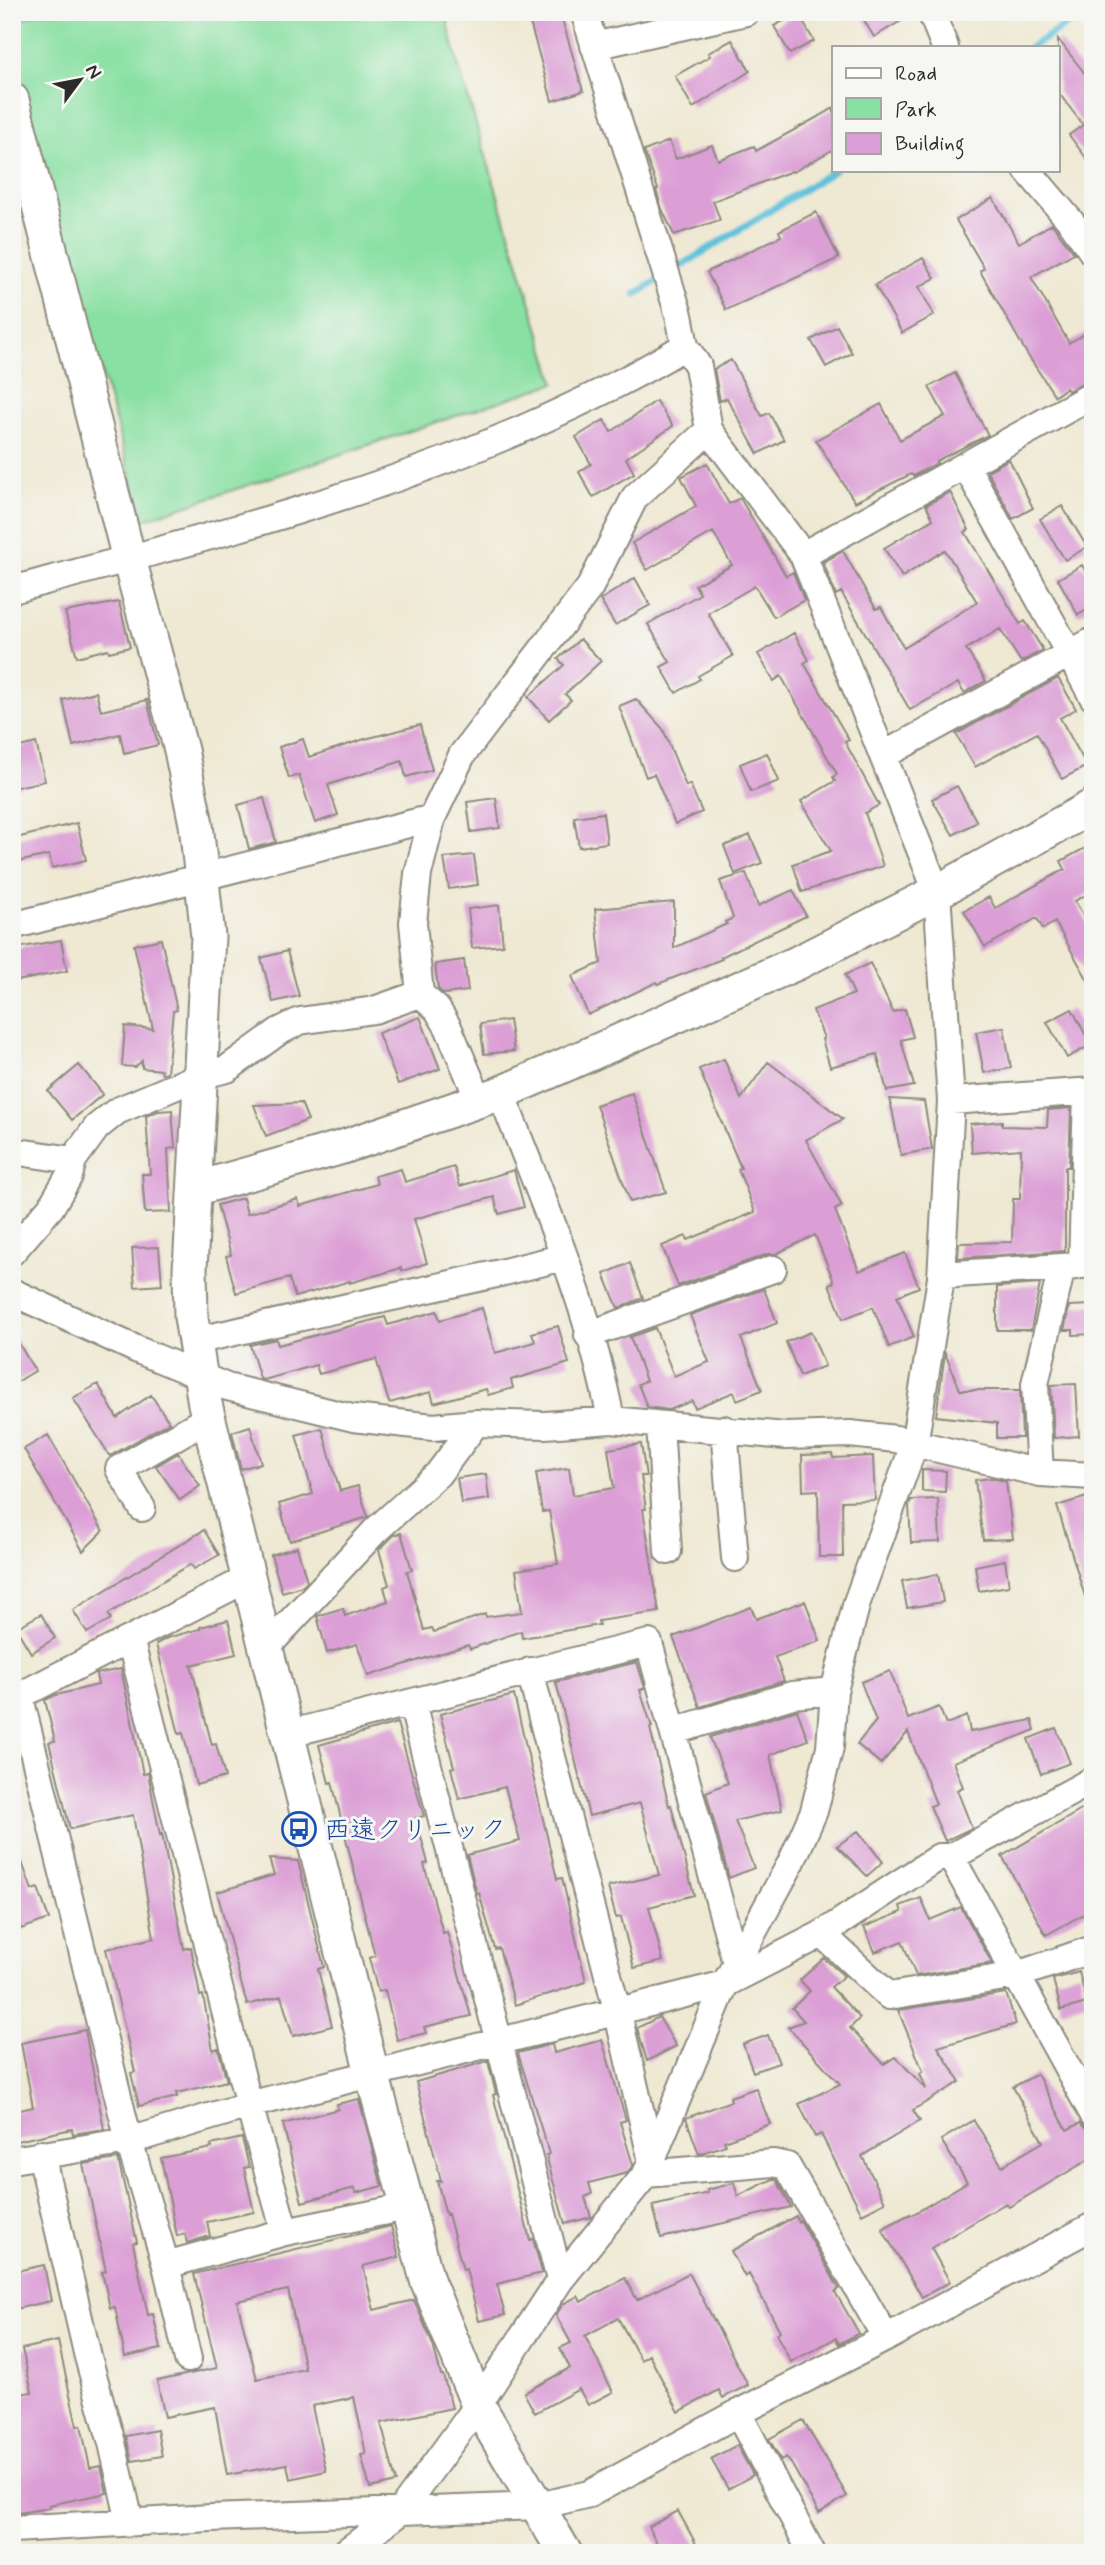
<svg xmlns="http://www.w3.org/2000/svg" width="1105" height="2565" font-family="Mynerve,'Klee One',sans-serif">
  <style>
    .green { fill: #89e0a3; stroke: #5a8667; stroke-width: 2 }
    .lines { fill: none; stroke-linecap: round; stroke-linejoin: round }
    .stream { stroke: #5ec1dc; stroke-width: 7 }
    .building { fill: #db9ed5; fill-rule: evenodd }
    .minor-casing { stroke: #8d8a7f; stroke-width: 30 }
    .tertiary-casing { stroke: #8d8a7f; stroke-width: 37 }
    .minor { stroke: #fff; stroke-width: 26 }
    .tertiary { stroke: #fff; stroke-width: 33 }
    .labels { text-anchor: middle; stroke-width: 6; stroke-linejoin: round; paint-order: stroke }
    .transit-label { font-size: 26px; fill: #164399; stroke: #f6f6f2; text-anchor: start }
  </style>
  <rect width="100%" height="100%" fill="#f6f6f2"/>
  <filter id="ink" filterUnits="userSpaceOnUse"><feTurbulence type="fractalNoise" baseFrequency=".0143" numOctaves="2"/><feDisplacementMap in="SourceGraphic" scale="14" xChannelSelector="R" yChannelSelector="G"/><feConvolveMatrix kernelMatrix="1 2 1 2 8 2 1 2 1" color-interpolation-filters="sRGB"/></filter>
  <filter id="wash" filterUnits="userSpaceOnUse"><feTurbulence type="fractalNoise" baseFrequency=".00686" numOctaves="4" result="noise"/><feDisplacementMap in="SourceGraphic" scale="28" xChannelSelector="R" yChannelSelector="G"/><feGaussianBlur stdDeviation="1.57" result="paint"/><feColorMatrix in="noise" values="0 0 0 0 0 0 0 0 0 0 0 0 0 0 0 0 0 1.4 0 .05"/><feComposite in="paint" operator="in"/></filter>
  <g filter="url(#wash)">
    <rect width="100%" height="100%" fill="#efe9d3"/>
    <path class="green" d="M41,12H445L459,68L555,383L143,520L12,52V22Z"/>
    <g class="lines">
      <path class="stream" d="M1031,47L1087,12
        M636,294L835,170"/>
    </g>
    <g id="blocks">
      <path class="building" d="M527,12H560L583,91L552,101Z
        M859,12H916L874,37Z
        M798,13L814,41L790,54L774,26Z
        M1058,39L1093,84V167L1069,135L1083,125L1058,92Z
        M732,40L750,71L693,108L675,76L710,56L708,53Z
        M834,108V149L793,172L792,171L713,201L720,220L674,235L662,209L656,190L658,189L644,151L669,141L676,159L712,145L718,160L754,146L756,151Z
        M993,198L1019,243L1052,224L1074,253L1031,277L1069,343L1093,329V379L1068,391L1066,388L1055,396L1027,354L980,271L984,268L956,220Z
        M816,212L839,258L726,310L707,272L781,236L779,231Z
        M923,258L935,278L919,287L934,315L902,333L875,285Z
        M837,326L852,353L826,367L811,340Z
        M731,360L762,416L769,413L784,440L758,454L727,398L720,401L714,369Z
        M955,373L988,435L936,461L937,463L913,476L911,474L855,502L816,440L881,404L900,440L945,416L929,387Z
        M656,401L673,426L626,458L634,473L593,497L579,472L591,464L576,437L604,420L611,432Z
        M1009,459L1033,508L1013,519L987,471Z
        M707,463L729,504L740,498L786,576L793,572L804,600L774,617L755,586L708,613L733,656L698,676L700,679L676,693L661,667L670,662L648,624L700,594L695,585L732,565L713,532L647,570L632,543L696,506L681,477Z
        M950,492L969,530L965,532L1020,624L1025,621L1043,650L1021,662L1000,629L966,649L986,681L964,693L958,683L910,710L841,592L836,595L823,562L843,551L876,609L881,607L904,648L977,602L945,550L902,577L884,548L933,519L926,505Z
        M1062,506L1087,547L1065,560L1040,519Z
        M1082,565L1093,584V607L1078,615L1058,579Z
        M635,578L650,605L615,625L600,600Z
        M119,602L130,647L109,652L108,649L77,657L65,612Z
        M794,633L809,660L804,663L849,740L845,742L879,805L865,813L883,866L802,892L793,864L831,851L801,801L835,781L833,777L837,774L781,676L774,681L758,654Z
        M580,639L601,661L565,694L571,700L549,720L528,697L564,665L558,659Z
        M1058,678L1076,709L1060,718L1087,766L1062,779L1037,733L975,767L956,734Z
        M96,692L101,711L147,700L158,745L124,753L120,734L73,746L63,700Z
        M636,699L663,729L686,786L690,784L702,812L675,824L654,774L646,777L619,706Z
        M420,725L432,770L406,777L402,761L328,785L338,815L315,823L299,775L289,778L279,747L303,739L309,757L365,739Z
        M36,743L45,781L12,788V749Z
        M767,753L779,781L751,792L740,764Z
        M957,786L977,822L953,835L932,799Z
        M264,798L276,842L249,849L238,805Z
        M496,798L500,828L471,832L467,802Z
        M603,813L607,843L579,847L574,817Z
        M77,823L86,860L52,868L49,855L12,863V839Z
        M750,835L762,863L735,874L724,846Z
        M1085,848L1093,861V891L1075,901L1093,932V989L1055,922L1043,929L1037,918L985,947L964,911L989,897L995,908L1065,869L1061,861Z
        M474,855L478,885L449,889L444,858Z
        M746,873L758,906L793,890L806,916L721,957L722,959L658,984L657,982L588,1015L572,976L601,963L595,909L674,902V948L727,924L725,922L733,918L720,881Z
        M499,905L503,945L472,948L468,909Z
        M161,939L177,1010L173,1011L167,1073L162,1074L161,1070L142,1068V1061L135,1067L122,1066L125,1026L153,1029L134,945Z
        M61,940L67,971L12,982V949Z
        M287,951L299,996L273,1002L261,958Z
        M464,960L468,991L444,994L438,989L435,964Z
        M870,963L893,1012L905,1009L913,1037L901,1040L914,1086L887,1091L877,1054L830,1067L822,1039L824,1038L813,1010L854,994L845,975Z
        M1072,1009L1091,1045L1067,1058L1047,1022Z
        M420,1017L440,1069L398,1084L378,1033Z
        M509,1020L514,1051L484,1054L480,1024Z
        M1004,1027L1011,1068L984,1073L976,1032Z
        M724,1059L741,1099L768,1062L843,1119L806,1140L842,1206L835,1210L859,1271L905,1253L919,1287L897,1296L914,1337L889,1347L873,1307L843,1319L829,1284L834,1282L815,1235L776,1254H768L678,1286L662,1246L686,1236L688,1240L755,1212L738,1169L741,1168L699,1069Z
        M79,1065L103,1094L72,1120L48,1091Z
        M632,1093L666,1192L630,1202L596,1105Z
        M890,1099L924,1101L932,1149L901,1155Z
        M301,1103L308,1120L266,1136L254,1105Z
        M1071,1108L1069,1167H1065V1251L958,1258L959,1243L1012,1242L1013,1199H1020L1021,1149L972,1153L970,1124L1002,1121V1126L1047,1127L1048,1110Z
        M172,1110L175,1148L168,1149L171,1212L145,1213L142,1174H150L146,1116L158,1111Z
        M454,1167L460,1186L514,1170L524,1207L499,1214L494,1197L414,1219L427,1263L402,1271L401,1268L350,1283V1281L295,1297L289,1278L236,1293L226,1256L231,1255L217,1205L243,1198L247,1214L298,1199L300,1206L377,1184L375,1176L401,1169L405,1182Z
        M159,1247L162,1285L135,1287L132,1248Z
        M630,1263L643,1298L618,1308L604,1274Z
        M1040,1284L1031,1330H997V1287Z
        M764,1289L777,1323L741,1338L762,1390L737,1400L734,1392L695,1408L692,1401L669,1410L647,1407L638,1384L646,1381L630,1337L655,1328L674,1376L709,1362L690,1315Z
        M1093,1305V1334L1073,1335V1330H1064L1069,1306Z
        M482,1308L495,1353L535,1342L532,1333L558,1326L569,1363L511,1380L513,1388L488,1395L486,1389L434,1403L431,1392L389,1403L376,1359L319,1374L316,1365L264,1380L260,1379L250,1345L276,1339L278,1345L385,1317L388,1325L437,1311L440,1320Z
        M12,1332L35,1371L12,1385Z
        M811,1332L825,1366L800,1376L786,1342Z
        M945,1353L960,1390H1020L1022,1438H997V1423L936,1416Z
        M98,1384L117,1418L151,1395L169,1422L110,1456L73,1398Z
        M1076,1384L1079,1436L1054,1438L1051,1385Z
        M250,1426L261,1463L241,1469L232,1432Z
        M322,1428L340,1491L358,1486L368,1517L290,1541L279,1504L313,1494L296,1435Z
        M48,1435L103,1531L83,1551L24,1449Z
        M641,1444L646,1476H641L646,1509H643L659,1612L598,1621L599,1625L522,1638L521,1631L470,1649L468,1645L368,1676L357,1644L327,1653L317,1616L343,1608L345,1616L388,1601L384,1587L389,1585L379,1550L394,1535L401,1533L412,1570L407,1571L424,1630L432,1628L434,1632L485,1614L486,1617L522,1612L516,1570L558,1564L549,1511L542,1512L536,1473L569,1468L573,1495L614,1488L608,1449Z
        M178,1453L200,1486L180,1500L156,1466Z
        M832,1454L833,1458L873,1456L875,1500L842,1501L843,1557H819L818,1490L803,1491L802,1455Z
        M922,1470L946,1471L945,1492L922,1491Z
        M486,1474L489,1499L461,1503L457,1478Z
        M991,1478L1006,1481L1013,1539L983,1540L975,1480Z
        M1093,1495V1605L1088,1606L1057,1506Z
        M938,1499L940,1542L911,1543L909,1505L911,1500Z
        M204,1530L219,1555L194,1569L191,1564L108,1614L111,1619L87,1633L73,1610Z
        M297,1547L307,1581L302,1586L282,1592L271,1555Z
        M1005,1560L1009,1586L979,1591L975,1566Z
        M938,1574L943,1602L907,1608L902,1581Z
        M805,1601L820,1641L775,1657L784,1681L700,1707L673,1637L751,1607L756,1619Z
        M41,1614L55,1638L31,1653L16,1628Z
        M228,1620L236,1654L191,1665L212,1745L216,1744L225,1777L196,1785L183,1733L179,1734L156,1644L167,1638L200,1629V1627Z
        M637,1662L645,1688L640,1690L652,1727L650,1728L669,1806L671,1805L694,1895L649,1907L663,1961L634,1968L621,1917L616,1918L608,1887L659,1875L640,1803L589,1816L556,1682Z
        M121,1669L143,1774L148,1773L160,1835L162,1834L184,1949L191,1947L200,1996L203,1995L213,2050L218,2048L227,2081L176,2093L177,2097L139,2106L131,2073L135,2072L106,1949L154,1938L133,1815L70,1829L49,1742L55,1741L45,1700L56,1695L98,1685L96,1674Z
        M890,1671L908,1719L939,1707L946,1724L967,1716L970,1732L1032,1720L1035,1730L953,1762L963,1787L957,1790L972,1828L945,1841L930,1806L936,1804L908,1732L881,1764L857,1744L876,1721L861,1682Z
        M514,1695L557,1879L562,1878L586,1982L515,2005L499,1948L495,1949L479,1893L477,1894L467,1855L520,1841L505,1787L459,1799L451,1768L454,1767L440,1714Z
        M797,1710L808,1740L770,1755L782,1810L735,1821L754,1868L729,1878L706,1792L728,1783L710,1737Z
        M397,1723L424,1816L416,1818L428,1863L424,1864L443,1933L447,1932L471,2016L424,2027L426,2033L397,2040L385,1990L378,1992L369,1958L375,1956L332,1782L329,1783L319,1745Z
        M1056,1728L1070,1763L1041,1774L1028,1739Z
        M1083,1809L1093,1825V1909L1046,1935L1002,1856Z
        M858,1831L883,1862L867,1876L837,1846Z
        M12,1843H15L32,1890L38,1888L49,1919L21,1929L12,1906Z
        M269,1859L298,1861L324,1967L318,1969L332,2026L293,2036L281,1996L247,2005L217,1892L274,1875Z
        M921,1898L930,1920L961,1907L992,1963L916,1976L902,1941L875,1952L864,1927L902,1912L900,1906Z
        M824,1958L844,1976L831,1987L860,2018L850,2028L884,2064L896,2057L926,2089L920,2073L923,2071L898,2010L1006,1993L1016,2024L938,2047L960,2082L913,2110L920,2121L862,2156L885,2202L862,2214L821,2134L815,2137L799,2104L840,2084L788,2027L804,2021L792,2008L810,1991L800,1980Z
        M1079,1972L1087,2003L1061,2010L1053,1979Z
        M659,2017L676,2046L647,2061L637,2028Z
        M85,2030L104,2129L73,2134L72,2129L12,2142V2112L33,2107L21,2043Z
        M768,2035L779,2063L753,2072L743,2044Z
        M602,2040L626,2120L620,2122L633,2165L627,2173L589,2183L592,2194L585,2197L591,2217L565,2224L546,2155L549,2154L518,2053L552,2044L554,2053Z
        M488,2061L496,2094L493,2095L530,2240L533,2239L542,2273L497,2284L505,2315L479,2321L466,2269L463,2270L448,2214L446,2215L437,2181H441L416,2082Z
        M1037,2074L1067,2130L1080,2123L1085,2128L1093,2130V2157L1009,2207L1006,2203L931,2248L950,2282L922,2297L882,2229L910,2214V2216L967,2182L941,2140L974,2120L1002,2166L1043,2142L1013,2087Z
        M756,2088L770,2124L724,2141L726,2145L699,2154L686,2118L731,2101L730,2097Z
        M359,2099L382,2186L356,2193L355,2188L302,2202L283,2124L338,2109L337,2104Z
        M242,2138L249,2167L244,2168L254,2212L207,2222L210,2236L187,2243L185,2234L177,2236L161,2158L212,2148L211,2145Z
        M118,2159L137,2242L133,2243L148,2315L153,2314L161,2349L125,2357L115,2307L110,2308L102,2272L106,2271L83,2164Z
        M773,2179L777,2180L791,2207L661,2238L653,2206L708,2193L707,2190L734,2183L738,2196Z
        M796,2216L798,2222L800,2220L832,2276L839,2289L835,2292L859,2333L839,2344L836,2338L791,2362L776,2334L780,2331L749,2274L745,2277L731,2251Z
        M391,2226L399,2257L363,2266L374,2310L414,2300L433,2345L441,2375H443L452,2408L381,2423L396,2482L370,2488L361,2455L366,2454L354,2397L312,2406L326,2471L290,2479L287,2464L227,2475L215,2407L165,2417L157,2381L217,2368L194,2274ZM288,2290L305,2369L257,2379L237,2301Z
        M44,2265L51,2301L15,2309L12,2295V2272Z
        M689,2273L748,2385L723,2398L719,2390L679,2412L649,2355L641,2360L618,2318L585,2336L613,2392L588,2405L579,2389L535,2413L524,2393L570,2368L560,2348L571,2343L556,2315L563,2304L578,2296L581,2302L625,2278L637,2300Z
        M58,2341L77,2426L81,2425L90,2468L101,2466L107,2493L49,2505L50,2508L18,2513L12,2481V2395L32,2392L22,2349Z
        M803,2420L847,2496L819,2513L792,2465L786,2457L781,2460L769,2439Z
        M157,2430L162,2456L132,2461L126,2436Z
        M737,2445L753,2475L728,2489L711,2459Z
        M678,2511L701,2553H662L648,2527Z"/>
    </g>
  </g>
  <g filter="url(#ink)">
    <use href="#blocks" fill-opacity="0" stroke="#8d8a7f" stroke-width="2"/>
    <g class="lines">
      <g class="minor-casing">
        <path id="minor" d="M931,12L945,47
          M594,46L746,12
          M1027,170L1072,223L1093,253
          M966,466L1093,697
          M803,555L1093,395
          M12,590C187,543 363,499 529,426C582,402 635,377 685,346L679,315L584,12
          M884,755L1093,641
          M12,926L432,818
          M501,1093C542,1199 590,1308 611,1420
          M479,1100L448,1027L437,1009L420,994L413,923L418,874L432,818L462,755L590,587L635,497L709,430
          M951,1101L1093,1091
          M12,1151L73,1160
          M12,1252L51,1207L69,1176L73,1160L97,1127L117,1111L202,1075L227,1069L278,1032L300,1021L374,1010L420,994
          M1082,1265L1087,1092
          M941,1275L1077,1266
          M12,1292L138,1350L227,1387L353,1418L433,1427L476,1423L545,1425L611,1420L786,1436L850,1434L896,1439L1040,1473L1093,1476
          M588,1335L773,1269
          M194,1341L496,1274L564,1257
          M660,1425L668,1551
          M724,1429L735,1558
          M1040,1473L1035,1384L1062,1267
          M142,1508L119,1469L208,1418
          M130,1639L249,2105L285,2232
          M265,1649L375,1531L438,1474L476,1423
          M530,1671L617,2010L652,2161
          M412,1703L560,2280
          M674,1731L792,1695L834,1691
          M287,1734C408,1704 528,1671 649,1643L736,1963
          M951,1857L1093,2114
          M822,1934L889,1996L1017,1975L1093,1949
          M41,2154L88,2357L112,2443L130,2522
          M12,2160L129,2141L249,2105L725,1984L822,1934L939,1857H951L1093,1780
          M646,2174L773,2163L787,2166L886,2338
          M166,2265L285,2232L406,2207
          M188,2359L166,2265L129,2141L22,1706L23,1694L247,1579
          M738,2413L812,2553
          M12,2529L211,2518L539,2506L589,2494L738,2413L886,2338L1093,2226
          M344,2553L400,2512L478,2405L560,2280L646,2174L725,1984L792,1861L814,1811L830,1747L834,1691L857,1602L914,1445L941,1278L951,1101L937,892L803,555L709,430L698,366L685,346"/>
      </g>
      <g class="tertiary-casing">
        <path id="tertiary" d="M12,100L129,559L181,750L196,824L208,937L190,1269L191,1317L205,1404L372,2073L427,2280L478,2405L565,2553
          M195,1189L343,1147L501,1093L797,963L937,892L1093,806"/>
      </g>
      <use href="#minor" class="minor"/>
      <use href="#tertiary" class="tertiary"/>
    </g>
  </g>
  <defs>
    <g id="bus-ring" transform="scale(1.75)"><circle r="9.5" fill="#f6f6f2" stroke="#1a4fb4" stroke-width="1.5"/><path d="M-5-6H5V4H4V6H2V4H-2V6H-4V4H-5ZM-3.5-4V0h7V-4ZM-3.5 1.2v1.5H-2V1.2ZM2 1.2v1.5H3.5V1.2Z" fill="#1a4fb4"/></g>
  </defs>
  <g fill-rule="evenodd">
    <use href="#bus-ring" x="299" y="1829"/>
  </g>
  <g class="labels">
    <g class="transit-label">
      <text x="324" y="1838">西遠クリニック</text>
    </g>
  </g>
  <rect width="1105" height="2565" fill="none" stroke="#f6f6f2" stroke-width="42"/>
  <rect x="832" y="46" width="228" height="126" fill="#f6f6f2" stroke="#a5a5a2" stroke-width="2"/>
  <rect x="846" y="68" width="35" height="10" fill="#ffffff" stroke="#a5a5a2" stroke-width="2"/>
  <text x="895" y="80" font-size="21" fill="#2b2b2b">Road</text>
  <rect x="846" y="98" width="35" height="21" fill="#89e0a3" stroke="#a5a5a2" stroke-width="2"/>
  <text x="895" y="116" font-size="21" fill="#2b2b2b">Park</text>
  <rect x="846" y="133" width="35" height="21" fill="#db9ed5" stroke="#a5a5a2" stroke-width="2"/>
  <text x="895" y="150" font-size="21" fill="#2b2b2b">Building</text>
  <g transform="translate(80 80) rotate(58)" stroke="#f6f6f2" stroke-width="5" paint-order="stroke">
  <path d="M0-5L12 26L0 18L-12 26Z" fill="#2b2b2b"/>
  <text y="-10" font-size="19" font-weight="bold" text-anchor="middle" fill="#2b2b2b">N</text>
  </g>
</svg>
